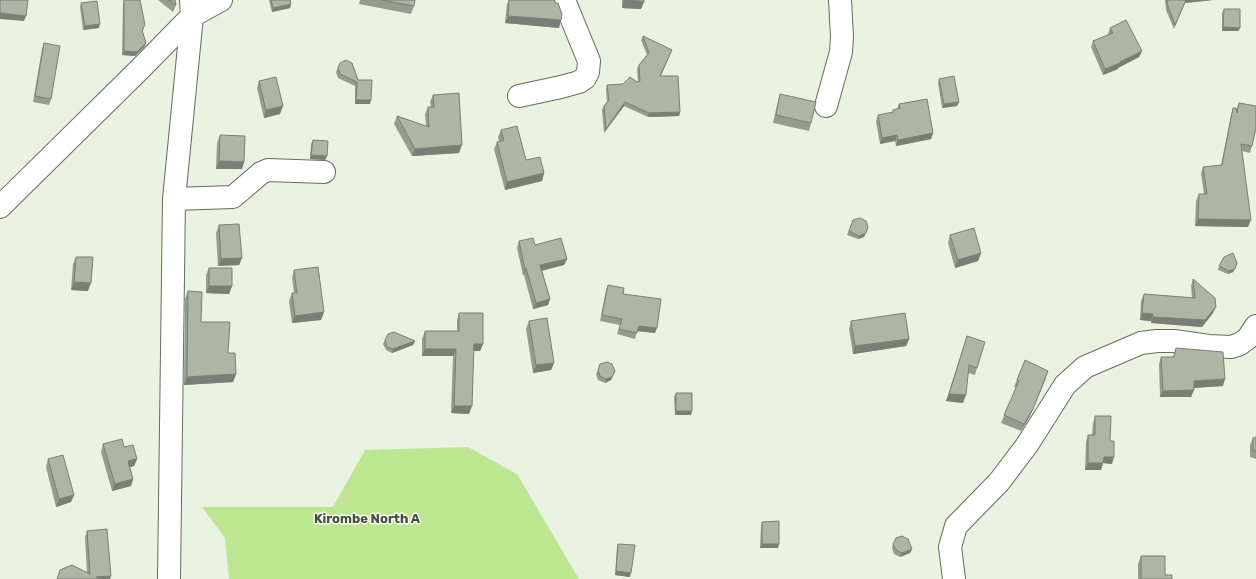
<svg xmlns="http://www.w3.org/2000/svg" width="1256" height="579" font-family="Rubik,sans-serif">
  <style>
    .green { fill: #bce690 }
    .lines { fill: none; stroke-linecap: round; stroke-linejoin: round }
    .minor-casing { stroke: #656c5e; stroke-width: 24 }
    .minor { stroke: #fff; stroke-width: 22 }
    .wall { fill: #959c8e }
    .shaded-wall { fill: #797f74 }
    .building { fill: #adb5a5; stroke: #797f74 }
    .labels { text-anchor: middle; stroke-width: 3; stroke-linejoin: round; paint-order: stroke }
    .quarter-label { font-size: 13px; font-weight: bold; fill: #464d3f; stroke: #f9fef4 }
  </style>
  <rect width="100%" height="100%" fill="#eaf3e2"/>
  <path class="green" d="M468,447L517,474L579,579H229L225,538L202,507H333L365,450Z"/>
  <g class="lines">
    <g class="minor-casing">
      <path id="minor" d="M519,96L561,87L579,82L585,78L588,72L589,61L564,0
        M826,106L841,52L842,37L840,0
        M174,199L233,197L261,173L268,170L324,172
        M0,207L140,69L192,16L221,0
        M169,579L174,199L192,16L191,0
        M954,579L950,547L956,526L999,482L1027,445L1065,385L1085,367L1141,343L1157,341H1174L1209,346L1231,347L1240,344L1248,338L1256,326"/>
    </g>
    <use href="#minor" class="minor"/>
  </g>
  <path class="wall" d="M124,0L144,29L142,31L145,46L135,56L122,55L123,4Z
    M158,0H175L176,5L173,12Z
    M269,0H290L291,4L290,8L272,12Z
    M360,0H415L414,6L411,14L359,4Z
    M509,0H555L559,28L505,23L507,4Z
    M622,0H644L641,9L622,8Z
    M1165,0H1213L1185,3L1174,29L1166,10Z
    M81,3L99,28L83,30L80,7Z
    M1224,9L1240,28L1238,31H1222V13Z
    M1110,28L1142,51L1139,57L1118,68V69L1103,75L1091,47L1093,41L1109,34H1108Z
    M643,36L672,50L661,76L680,112L679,116L648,117L624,106L604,133L602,110L604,106L607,102L606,89L607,85L623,84L638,82L637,69L639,65L647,55L641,40Z
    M44,43L51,99L49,105L33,102L42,49Z
    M340,63L358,80L370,104H355V86L338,78L336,72Z
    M939,79L959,102L957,106L942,108L938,83Z
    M259,81L280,114L264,118L257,88Z
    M780,94L811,123L809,131L773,123L778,101Z
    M433,95L459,153L412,156L394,124L397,116L426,126L425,114L428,107H431L430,102Z
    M1239,103L1252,146L1250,153L1242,151L1248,227L1195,226L1196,201L1199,194H1204L1201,174L1203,167L1221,165L1231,115L1233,108L1236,110Z
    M899,104L933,133L931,139L896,146L895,141L880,144L876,121L878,115L892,113L893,110L897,109Z
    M501,130L526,160L544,173L542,181L505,190L494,149L497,142L499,141L498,137Z
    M220,135L244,162L242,169H216L217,143Z
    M313,140L327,156L325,160L310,159L311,144Z
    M853,220L868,227L864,237L858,239L847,235Z
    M219,225L242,258L239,265L218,266L216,233Z
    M950,235L981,253L978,261L955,268L948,243Z
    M519,241L535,245L567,259L564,265L542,271L550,299L548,305L533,309L524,275H523L517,248Z
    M76,257L88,291L71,290L73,264Z
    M1237,263L1233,272L1228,274L1218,270L1219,266Z
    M209,268L232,286L229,294L206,293V275Z
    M294,270L324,312L321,320L292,323L289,301L292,293H294L292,278Z
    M1193,279L1213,313L1202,327L1151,323V321L1140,320L1141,301L1144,294L1192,298L1191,286Z
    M608,285L623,294L655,333L637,331L635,339L617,334L620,325L600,321L606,290Z
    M188,291L201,322L228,353L236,374L233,382L184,385L185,299Z
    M459,313L483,344L480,351H473L469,414L451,413L453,356H422V339L425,331H457V320Z
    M529,321L554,363L551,370L533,373L526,329Z
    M851,321L909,339L906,346L853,354L849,329Z
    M967,336L977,368L975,375L968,373L963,403L946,401Z
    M385,340L413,345L392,353L386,350L383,344Z
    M1176,348L1223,386L1194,388L1191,397H1160L1159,364L1161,357H1173Z
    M1025,360L1046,378L1030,416L1021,431L1001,423L1016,388L1014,387Z
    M598,370L615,371L611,380L605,383L598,380L596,374Z
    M676,393L692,411L691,415H675L674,397Z
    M1095,416L1110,441L1112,464L1103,463L1101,470H1085L1086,442L1088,435H1092L1093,423Z
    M1256,437V459L1250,457V445L1253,438Z
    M103,444L124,447L137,459L134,466L130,467L133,479L131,486L112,491L101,452Z
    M48,459L74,495L71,502L56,507L46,467Z
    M762,522L779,544L778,548H760L761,526Z
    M87,531L110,579H57L87,573L85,537Z
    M618,544L630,577L615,575L617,547Z
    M893,544L912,549L910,553L900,557L894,554L892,548Z
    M1141,556L1165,575L1172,579H1138V564Z"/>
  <path class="shaded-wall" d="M624,0L644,2L641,9L622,8Z
    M1186,0H1213L1185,3L1174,29Z
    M291,4L290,8L272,12L273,8Z
    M0,13L26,16L24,21L0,19Z
    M508,16L561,20L559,28L505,23Z
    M100,24L99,28L83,30L85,26Z
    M1223,27L1240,28L1238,31H1222Z
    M146,43L145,46L135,56L122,55L124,51Z
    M1142,51L1139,57L1118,68V69L1103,75L1105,69Z
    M356,100H371L370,104H355Z
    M625,102L624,106L604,133L606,129Z
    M959,102L957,106L942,108L944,104Z
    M283,106L280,114L264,118L266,110Z
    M680,112L679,116L648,117L649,113Z
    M933,133L931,139L896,146L898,140Z
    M897,135L895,141L880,144L882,138Z
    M462,145L459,153L412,156L415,149Z
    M311,155L327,156L325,160L310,159Z
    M219,161L244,162L242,169H216Z
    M544,173L542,181L505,190L507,182Z
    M1198,219L1251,220L1248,227L1195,226Z
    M868,227L864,237L858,239L859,236Z
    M981,253L978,261L955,268L958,260Z
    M242,258L239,265L218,266L221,259Z
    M567,259L564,265L538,271L540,265Z
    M1237,263L1233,272L1228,274L1229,271Z
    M526,268L524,275H523L525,269Z
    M74,282L91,283L88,291L71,290Z
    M209,286H232L229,294L206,293Z
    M550,299L548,305L533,309L536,303Z
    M1216,307L1213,313L1202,327L1151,323L1153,317Z
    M324,312L321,320L292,323L295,316Z
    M1142,313L1153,314L1151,321L1140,320Z
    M639,326L657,328L655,333L637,331Z
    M909,339L906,346L853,354L855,346Z
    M415,341L413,345L392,353L393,349Z
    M474,344H483L480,351H471Z
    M425,349H456L453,356H422Z
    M554,363L551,370L533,373L536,365Z
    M615,371L611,380L605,383L606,379Z
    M236,374L233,382L184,385L187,377Z
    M1046,378L1030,416L1021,431L1024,424Z
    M1225,379L1223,386L1192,388L1194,381Z
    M1194,390L1191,397H1160L1163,391Z
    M949,394L966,395L963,403L946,401Z
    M454,406H472L469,414L451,413Z
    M676,411H692L691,415H675Z
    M1104,457H1114L1112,464L1103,463L1101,470H1085L1088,463Z
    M137,459L134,466L126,468L128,461Z
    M133,479L131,486L112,491L115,484Z
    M74,495L71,502L56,507L59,499Z
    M762,544H779L778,548H760Z
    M912,549L910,553L900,557L902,553Z
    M616,571L631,573L630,577L615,575Z
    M111,576L110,579H95L96,577Z"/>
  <path class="building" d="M0,0H28L26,16L0,13Z
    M124,0H140L145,25L142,30L146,43L137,52L124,51Z
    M169,0H175L176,5Z
    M271,0H290L291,4L273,8Z
    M381,0H415L414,6Z
    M509,0H555V3H558L562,14L561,20L508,16Z
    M624,0H644V2Z
    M1167,0H1186L1175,25L1168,6Z
    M97,1L100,24L85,26L81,3Z
    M1224,9H1240V28L1223,27Z
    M1126,20L1142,51L1120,62V63L1105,69L1093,41L1113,33L1110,28Z
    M643,36L672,50L660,76H678L680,112L649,113L625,102L606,129L604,106L609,100L607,85L623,84L630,77L637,82L640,81L639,65L649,53Z
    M44,43L60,46L51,99L35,96Z
    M346,60L352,63L358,80H372L371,100H356L357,82L340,74L338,68L340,63Z
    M954,76L959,102L944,104L939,79Z
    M276,77L283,106L266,110L259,81Z
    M459,93L462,145L415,149L397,116L429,127L428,107H434L433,95Z
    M780,94L816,102L811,123L776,115Z
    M927,99L933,133L898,140L897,135L882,138L878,115L893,112V110L900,108L899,104Z
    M1239,103L1256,106V128L1252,146L1241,144L1251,220L1198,219L1199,194H1207L1203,167L1222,165L1233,108H1236L1237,113Z
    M517,126L526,160L540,157L544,173L507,182L497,142L504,140L501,130Z
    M220,135L245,136L244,162L219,161Z
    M313,140L328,141L327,156L311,155Z
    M860,218L866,221L868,227L866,233L859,236L849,231L853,220Z
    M239,224L242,258L221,259L219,225Z
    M974,228L981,253L958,260L950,235Z
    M533,238L535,245L561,238L567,259L540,265L550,299L536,303L526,268L525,269L519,241Z
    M1233,253L1237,263L1235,269L1229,271L1219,266L1224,257Z
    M76,257H93L91,283L74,282Z
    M318,267L324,312L295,316L292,293H297L294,270Z
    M209,268H232V286H209Z
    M1193,279L1215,298L1216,307L1205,320L1153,317V314L1142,313L1144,294L1195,298Z
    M608,285L624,288L623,294L661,299L657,328L639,326L637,333L619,329L622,319L602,315Z
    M188,291L202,292L201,322H230L228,353H235L236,374L187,377Z
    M459,313H483V344H474L472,406H454L456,349H425V331H459Z
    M905,313L909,339L855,346L851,321Z
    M547,318L554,363L536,365L529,321Z
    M394,332L415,341L393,349L387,347L385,340L388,334Z
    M967,336L985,342L977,368L969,365L966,395L949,394Z
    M1176,348L1223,352L1225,379L1194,381V390L1163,391L1161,357H1174Z
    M1025,360L1048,371L1033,409L1024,424L1004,415L1019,381L1017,380Z
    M607,362L612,364L615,371L612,377L606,379L600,376L598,370L600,364Z
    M676,393H692V411H676Z
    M1095,416H1111L1110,441H1114V457H1104L1103,463H1088V435H1095Z
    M1256,437V451L1253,450V438Z
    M122,439L124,447L133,445L137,459L128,461L133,479L115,484L103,444Z
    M63,455L74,495L59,499L48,459Z
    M779,521V544H762V522Z
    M107,529L111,576L96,577L100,579H57L60,570L72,565L90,574L87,531Z
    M902,536L908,539L912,549L902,553L896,550L893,544L896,538Z
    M618,544L635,545L631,573L616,571Z
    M1141,556H1165V575H1172V579H1141Z"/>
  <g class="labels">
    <g class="quarter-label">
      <text x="367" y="523">Kirombe North A</text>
    </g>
  </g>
</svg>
